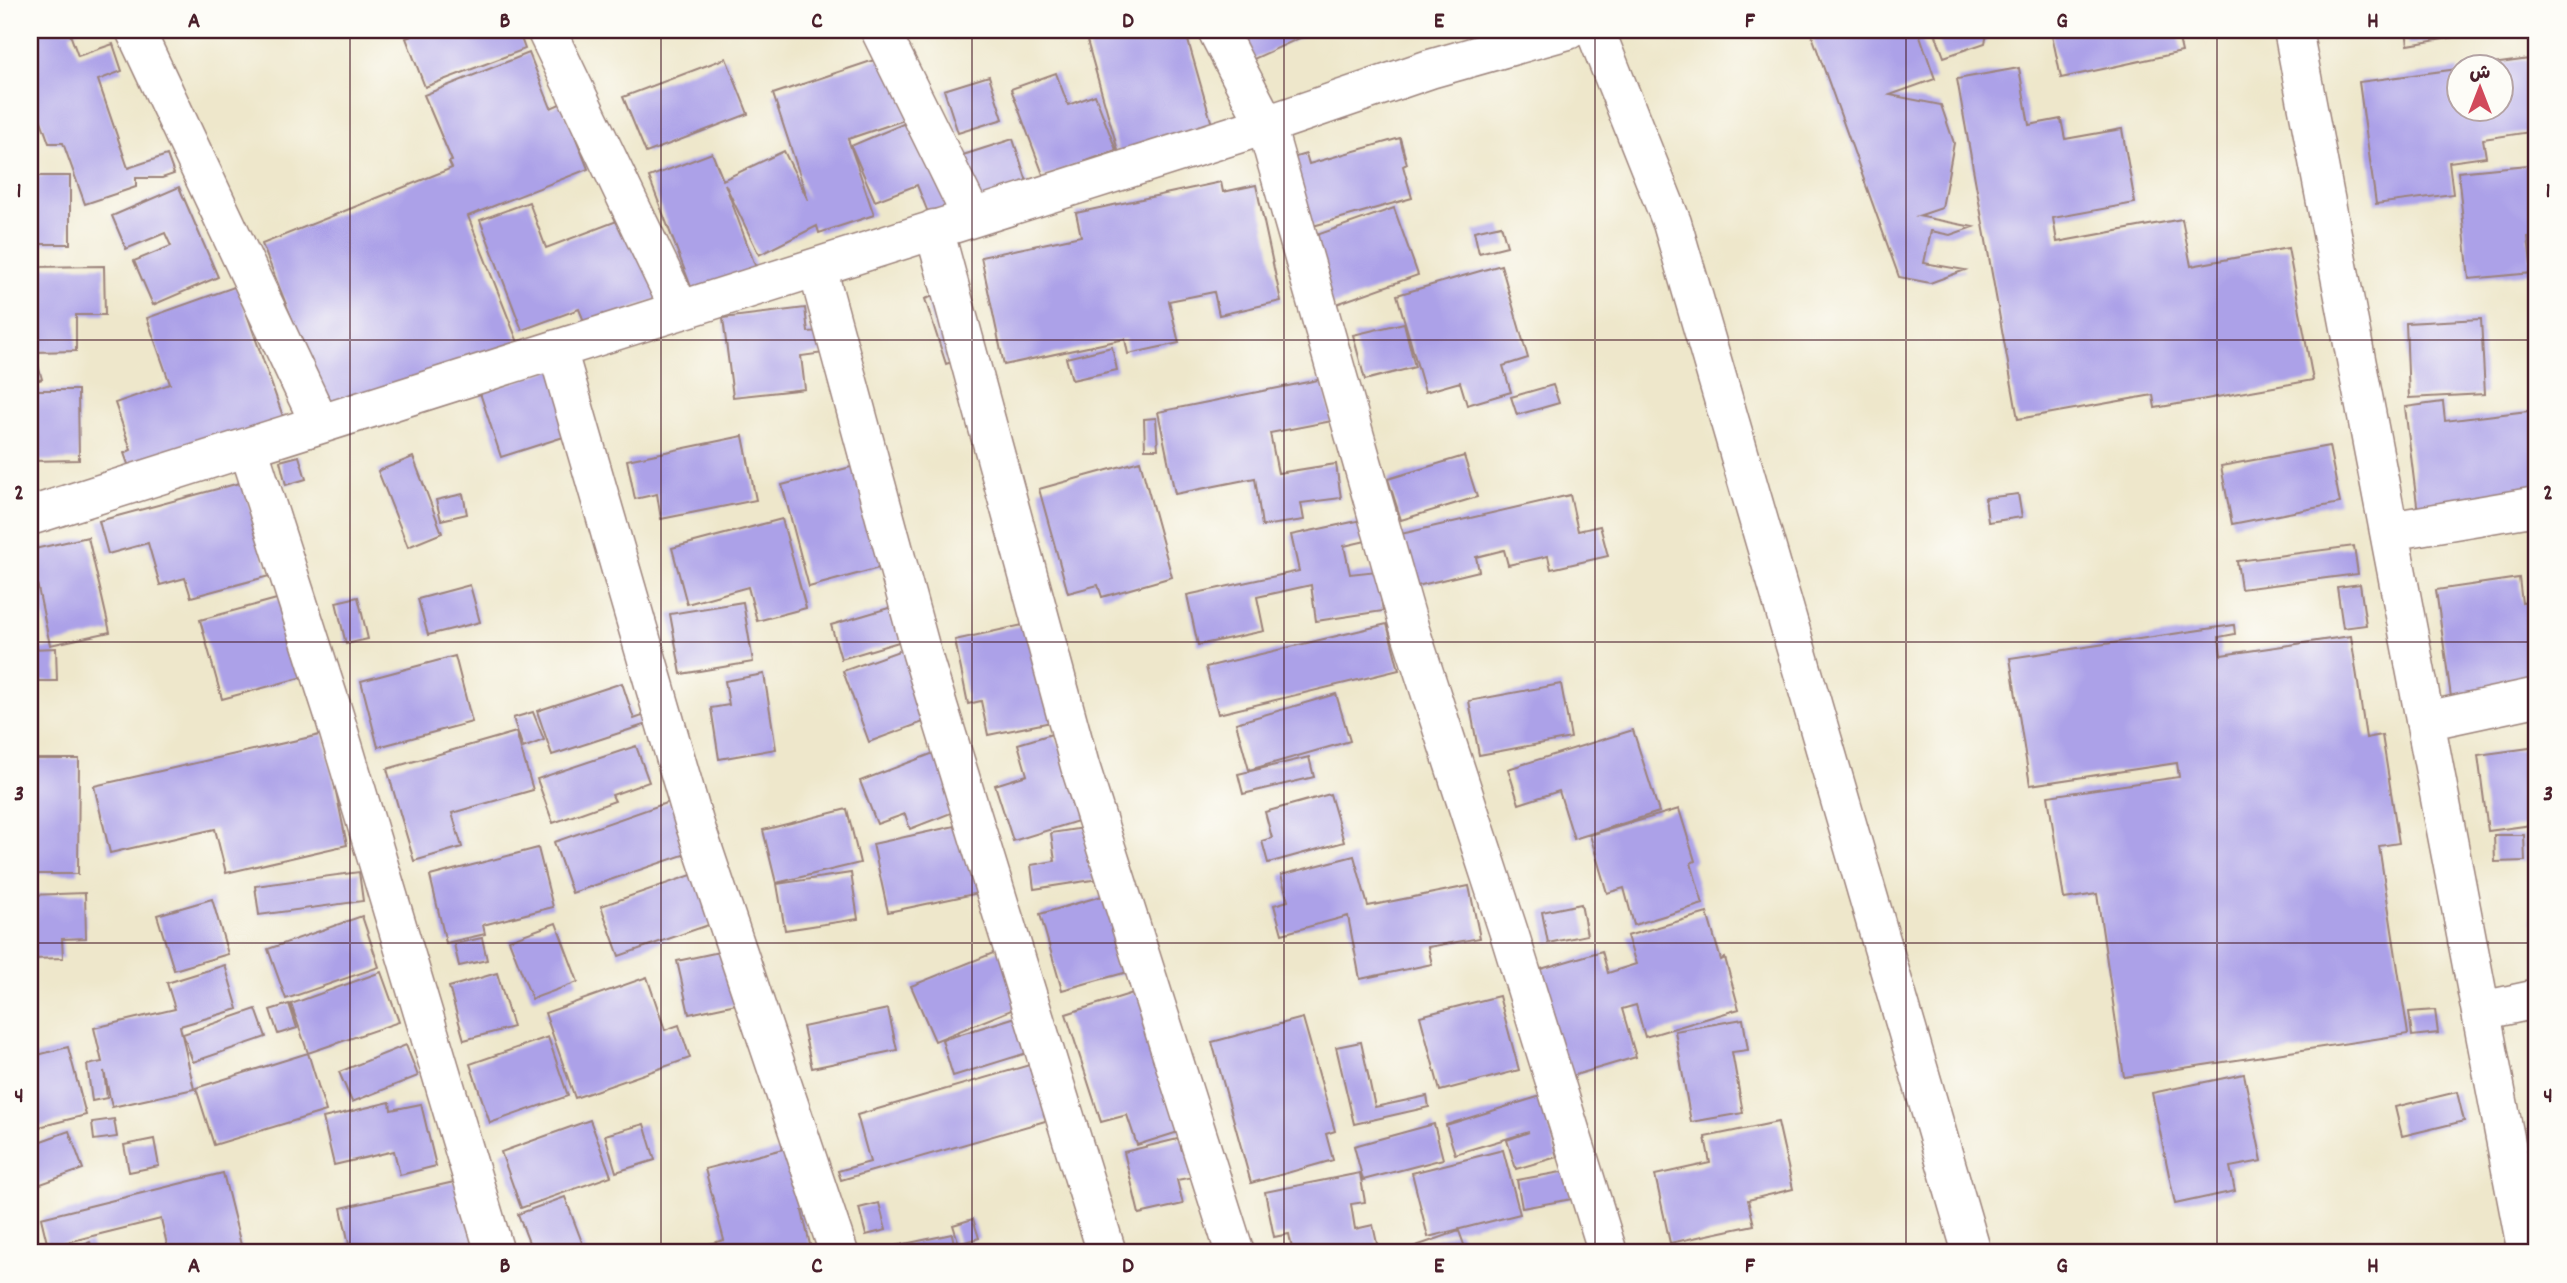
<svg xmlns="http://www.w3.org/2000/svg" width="2567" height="1283" font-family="Dekko,'Playpen Sans Arabic',sans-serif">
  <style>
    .building { fill: #aca1e8 }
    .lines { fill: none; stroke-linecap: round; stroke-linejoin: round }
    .minor-casing { stroke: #9c837b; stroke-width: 41 }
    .minor { stroke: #fff; stroke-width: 38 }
    .grid { fill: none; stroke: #4a1f2b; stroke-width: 2; stroke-opacity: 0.55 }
    .neatline { fill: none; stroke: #4a1f2b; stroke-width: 2.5 }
    .grid-label { font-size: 23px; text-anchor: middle; font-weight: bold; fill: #4a1f2b }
  </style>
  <rect width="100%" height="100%" fill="#fdfcf7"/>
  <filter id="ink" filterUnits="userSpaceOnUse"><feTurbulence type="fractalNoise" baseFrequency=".0143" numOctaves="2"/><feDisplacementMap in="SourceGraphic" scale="14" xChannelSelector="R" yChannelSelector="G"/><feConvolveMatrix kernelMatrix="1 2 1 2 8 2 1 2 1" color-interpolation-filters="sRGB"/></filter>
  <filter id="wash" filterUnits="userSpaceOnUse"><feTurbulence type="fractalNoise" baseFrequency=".00686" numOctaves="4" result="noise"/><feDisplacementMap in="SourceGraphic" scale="28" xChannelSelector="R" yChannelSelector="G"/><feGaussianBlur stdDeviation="1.57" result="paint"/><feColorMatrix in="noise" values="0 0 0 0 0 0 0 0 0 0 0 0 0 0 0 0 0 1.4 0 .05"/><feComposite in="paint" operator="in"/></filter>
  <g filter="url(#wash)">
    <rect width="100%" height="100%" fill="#eee7cb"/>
    <g id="blocks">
      <path class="building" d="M30,30H80L70,34L78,56L113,44L122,71L98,80L128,168L167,155L174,174L162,178H136V187L85,204L63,143H49L30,90Z
        M428,30H518L525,49L425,87L406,38Z
        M950,30H980L954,40Z
        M1084,30H1185L1215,135L1121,161Z
        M1214,30H1317L1232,69Z
        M1810,30H1918L1935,79L1890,95L1941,105L1954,143L1942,208L1918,216L1973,227L1950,235L1931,231L1924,263L1965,270L1930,283L1899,277Z
        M1934,30H1988L1985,43L1944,57Z
        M2051,30H2177L2182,52L2061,78Z
        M2406,30H2490V31L2408,45Z
        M529,53L551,108L562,103L588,169L468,216L519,345L329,412L262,244L452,168L449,162L452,161L424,95Z
        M889,55L910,118L848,139L874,215L819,233L817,226L759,255L725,184L756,268L693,292L649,177L712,153L723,180L784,151L808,200L773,94Z
        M726,58L748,114L646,153L623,97Z
        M2537,58V131L2483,139L2486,157L2449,162L2453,194L2376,204L2359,82L2458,69V108H2500V66L2485,65Z
        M2019,68L2029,125L2061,119L2065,139L2122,129L2135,203L2053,218L2057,242L2182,219L2191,266L2288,248L2313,380L2155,408L2153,395L2018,419L1957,79Z
        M1056,73L1068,105L1095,95L1116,150L1044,177L1011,89Z
        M989,76L1003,119L958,133L944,90Z
        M917,118L956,209L931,220L917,185L875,201L851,146Z
        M1400,138L1407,164L1403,166L1412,198L1306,228L1289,159L1306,154L1309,164Z
        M1013,139L1030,191L979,207L963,155Z
        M2537,164V236L2528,237L2532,273L2469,279L2458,172Z
        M30,176H70V244H30Z
        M1221,182L1223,192L1256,185L1281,301L1219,315L1214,292L1169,301L1179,343L1128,354L1125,339L1004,365L981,257L1081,236L1076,213Z
        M179,187L218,277L153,305L134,261L171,246L165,233L126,249L112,216Z
        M529,202L546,248L630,216L661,298L586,326L579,309L522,330L480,220Z
        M1394,208L1418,275L1331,306L1308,238Z
        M1501,225L1507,246L1479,253L1474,231Z
        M2531,238H2537V257H2532Z
        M1501,265L1528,358L1503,366L1511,392L1467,405L1460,382L1425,392L1397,295Z
        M104,266L105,315H76V351L34,352L42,379L30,383V267Z
        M237,286L286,425L133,478L124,453L131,450L115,403L170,384L147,318Z
        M960,287L981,352L946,364L925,299Z
        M805,308L808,332L821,331L824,353L801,356L805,389L733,397L723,318Z
        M2481,319L2485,394L2409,398L2406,323Z
        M1404,323L1415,367L1365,380L1353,335Z
        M1112,347L1117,370L1072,380L1066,358Z
        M557,368L579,432L501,457L480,393Z
        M1323,379L1332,421L1270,433L1278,473L1336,464L1341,498L1301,503L1304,520L1262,526L1255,478L1175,494L1158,412Z
        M1553,385L1559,403L1517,415L1511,397Z
        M30,390H78L79,460L30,461Z
        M2443,402L2445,421L2537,410V498L2418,513L2405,407Z
        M1156,418L1158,449H1145L1144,419Z
        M743,436L756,500L661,519L657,494L635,499L627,460Z
        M2329,446L2340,503L2232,524L2221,466Z
        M299,456L306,479L286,485L280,461Z
        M1464,456L1477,497L1401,520L1388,479Z
        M413,457L442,533L408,547L378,471Z
        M874,461L901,562L809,587L782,485Z
        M1140,461L1172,577L1102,597L1098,585L1068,593L1039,489Z
        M243,482L269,576L191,597L185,578L160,585L148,543L108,554L99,521Z
        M463,494L467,514L441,520L436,500Z
        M2018,494L2022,517L1988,522L1985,498Z
        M1570,495L1578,531L1600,526L1608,556L1551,569L1548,556L1508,565L1504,550L1476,557L1479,571L1413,587L1401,534Z
        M782,519L806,608L757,621L748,587L687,604L672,548Z
        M1362,520L1366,541L1344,546L1350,574L1377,571L1383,611L1316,621L1311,585L1257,597L1264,631L1198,645L1187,595L1299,571L1291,535Z
        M88,537L110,632L50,645L30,550Z
        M2354,546L2358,574L2241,589L2237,561Z
        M2519,578L2522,603L2537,601V685L2451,697L2436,590Z
        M2360,584L2366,625L2343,628L2337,587Z
        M470,585L480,622L428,635L418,599Z
        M284,597L307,676L222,699L200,620Z
        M358,597L368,639L346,644L336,602Z
        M743,602L753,662L681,674L670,614Z
        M892,607L902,641L841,659L831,625Z
        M1050,619L1056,721L988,735L981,701L968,704L955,640Z
        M1387,624L1399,670L1218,714L1206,667Z
        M2234,625L2235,634L2219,637L2221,655L2351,636L2366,738L2382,735L2399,843L2379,846L2408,1034L2124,1077L2097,894L2064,899L2048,796L2179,777L2177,763L2030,785L2010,658Z
        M921,643L948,713L869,742L843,671Z
        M56,648L57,681H31L30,649Z
        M455,656L472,722L378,747L361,681Z
        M764,674L776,749L719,759L711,708L729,705L725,681Z
        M622,683L634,719L651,713L653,722L552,755L537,711Z
        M1561,684L1571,738L1479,755L1469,701Z
        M1336,694L1350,741L1249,770L1236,723Z
        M533,712L544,740L523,748L513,718Z
        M1633,730L1659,812L1574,839L1559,791L1519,804L1508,769Z
        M516,732L533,790L452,813L462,847L414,861L387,769Z
        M324,734L347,845L226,873L215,829L110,853L94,786Z
        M1052,734L1104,813L1013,841L995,785L1027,775L1018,744Z
        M636,746L649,782L612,795L615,801L553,823L537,779Z
        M2537,747V854L2536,855L2532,825L2488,831L2478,755Z
        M947,748L969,806L910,829L905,814L877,824L860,781Z
        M1309,757L1314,777L1243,794L1238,774Z
        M31,759H79L78,874H30Z
        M1330,794L1344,842L1268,863L1262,841L1272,838L1265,812Z
        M683,797L701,849L572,893L554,842Z
        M847,809L860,863L776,883L763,830Z
        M1679,809L1695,861L1691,863L1703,904L1634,925L1624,888L1607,893L1590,835Z
        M973,822L988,891L888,912L873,844Z
        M1103,825L1112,877L1034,889L1031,865L1055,861L1051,833Z
        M2494,835H2524L2525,861L2495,862Z
        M538,848L553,907L483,925L485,934L446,943L430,876Z
        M1354,856L1368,906L1469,886L1480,938L1428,947L1432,964L1360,979L1348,916L1282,934L1274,905L1288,901L1281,875Z
        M706,870L723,920L619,956L601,906Z
        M359,872L363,901L259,915L255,886Z
        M851,873L858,919L785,930L777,884Z
        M2537,873V922L2532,923L2530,874Z
        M1119,891L1142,968L1062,990L1040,914Z
        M85,893L86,938L62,939L63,958L32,959L30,895Z
        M212,899L228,954L174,970L157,915Z
        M1581,904L1587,935L1548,943L1542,912Z
        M1707,913L1721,960L1725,958L1739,1009L1645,1037L1636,1005L1622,1009L1636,1057L1565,1078L1534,971L1602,951L1608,973L1636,964L1627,936Z
        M362,916L379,967L286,999L268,949Z
        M556,923L578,982L532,999L509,940Z
        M482,938L487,960L459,966L454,944Z
        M743,947L755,1000L689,1014L677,961Z
        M1008,947L1031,1002L935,1041L911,986Z
        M225,965L238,1009L180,1026L194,1089L112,1107L104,1071L107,1098L92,1101L87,1065L102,1062L94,1028L175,1009L167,983Z
        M381,972L399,1022L308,1053L291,1004Z
        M497,973L513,1027L464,1040L449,987Z
        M647,977L665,1030L679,1025L690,1058L575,1098L545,1013Z
        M1152,987L1191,1128L1137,1145L1127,1115L1101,1122L1066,1014Z
        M1499,996L1519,1070L1440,1091L1420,1016Z
        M289,1004L297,1028L278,1034L270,1010Z
        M256,1009L266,1037L193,1062L183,1034Z
        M888,1009L897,1050L812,1068L803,1027Z
        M2435,1010L2438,1033L2412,1036L2409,1012Z
        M1032,1012L1043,1048L953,1076L942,1040Z
        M1303,1018L1335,1131L1326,1134L1333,1160L1251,1183L1212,1042Z
        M1743,1019L1748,1050L1732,1052L1743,1113L1691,1122L1675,1031Z
        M548,1037L568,1096L490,1123L470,1064Z
        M1361,1042L1375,1107L1427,1096L1429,1107L1354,1124L1336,1047Z
        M406,1045L418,1076L352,1102L339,1072Z
        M68,1047L86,1115L39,1127L30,1092V1057Z
        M308,1053L326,1111L214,1145L196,1088Z
        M1050,1059L1066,1115L841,1180L838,1171L870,1162L857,1115Z
        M2244,1074L2262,1161L2230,1167L2235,1191L2175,1204L2152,1093Z
        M2457,1092L2464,1121L2402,1136L2395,1107Z
        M1541,1096L1557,1157L1516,1169L1507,1140L1529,1132L1455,1154L1446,1125Z
        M390,1102L391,1110L421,1104L436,1166L400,1175L394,1151L334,1165L323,1118Z
        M114,1119L117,1137L94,1140L92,1122Z
        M590,1120L611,1176L521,1208L501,1152Z
        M1778,1122L1793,1189L1748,1200L1754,1225L1670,1243L1655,1175L1710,1163L1705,1137Z
        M644,1124L655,1160L616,1172L605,1135Z
        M1434,1124L1443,1159L1363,1180L1354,1146Z
        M69,1131L83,1169L38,1185L30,1164V1145Z
        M1194,1135L1203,1175L1177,1180L1183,1204L1139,1214L1124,1152Z
        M154,1139L159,1166L129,1172L124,1145Z
        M799,1145L815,1207L802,1211L812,1253H707L705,1245L724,1240L705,1169Z
        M1503,1150L1520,1214L1428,1237L1412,1173Z
        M1567,1171L1572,1199L1522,1208L1517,1180Z
        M223,1173L243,1253H169L161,1219L48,1247L41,1218Z
        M1360,1173L1365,1202L1351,1204L1355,1229L1373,1225L1379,1253H1293L1289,1234L1274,1237L1265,1192Z
        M467,1179L482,1244L443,1253H351L341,1208Z
        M565,1197L586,1253H533L518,1214Z
        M879,1203L886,1230L866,1235L859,1208Z
        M973,1219L979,1238L959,1244L953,1225Z
        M1459,1231L1467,1253H1396Z
        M952,1234L956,1253H871V1251Z
        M90,1242L94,1253H62Z"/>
    </g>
  </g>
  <g filter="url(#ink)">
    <use href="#blocks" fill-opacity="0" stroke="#9c837b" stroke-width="2"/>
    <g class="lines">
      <g class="minor-casing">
        <path id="minor" d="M135,30L320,424
          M546,30L680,310
          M880,30L972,217
          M1217,30L1266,125L1410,630L1510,936L1608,1253
          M1595,30L1672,223L1972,1253
          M2293,30L2527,1253
          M934,229L1080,766L1235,1253
          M817,267L922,654L1107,1253
          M557,349L694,822L839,1253
          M248,447L333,712L495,1253
          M30,516L1266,125L1430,69L1568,30
          M2389,531L2537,506
          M2425,721L2537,697
          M2481,1011L2537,999"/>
      </g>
      <use href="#minor" class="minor"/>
    </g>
  </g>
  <path class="grid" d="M350,30V1253M661,30V1253M972,30V1253M1284,30V1253M1595,30V1253M1906,30V1253M2217,30V1253M30,340H2537M30,642H2537M30,943H2537"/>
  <rect width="2567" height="1283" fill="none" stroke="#fdfcf7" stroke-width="77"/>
  <g transform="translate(2480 88)"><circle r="33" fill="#fdfcf7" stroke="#b5a4a5" stroke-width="2"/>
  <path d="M0-5L12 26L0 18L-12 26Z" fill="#d1495b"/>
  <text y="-10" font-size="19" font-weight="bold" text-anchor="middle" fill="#4a1f2b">ش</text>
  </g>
  <rect x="38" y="38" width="2490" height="1206" class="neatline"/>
  <g class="grid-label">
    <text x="194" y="27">A</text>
    <text x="505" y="27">B</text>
    <text x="817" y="27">C</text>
    <text x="1128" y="27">D</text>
    <text x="1439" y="27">E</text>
    <text x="1750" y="27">F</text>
    <text x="2062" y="27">G</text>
    <text x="2373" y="27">H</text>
    <text x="19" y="197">1</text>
    <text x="2548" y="197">1</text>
    <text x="19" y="499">2</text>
    <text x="2548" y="499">2</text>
    <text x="19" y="800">3</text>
    <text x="2548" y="800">3</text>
    <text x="19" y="1102">4</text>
    <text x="2548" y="1102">4</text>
    <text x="194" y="1272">A</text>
    <text x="505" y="1272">B</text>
    <text x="817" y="1272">C</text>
    <text x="1128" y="1272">D</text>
    <text x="1439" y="1272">E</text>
    <text x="1750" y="1272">F</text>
    <text x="2062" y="1272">G</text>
    <text x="2373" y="1272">H</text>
  </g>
</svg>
